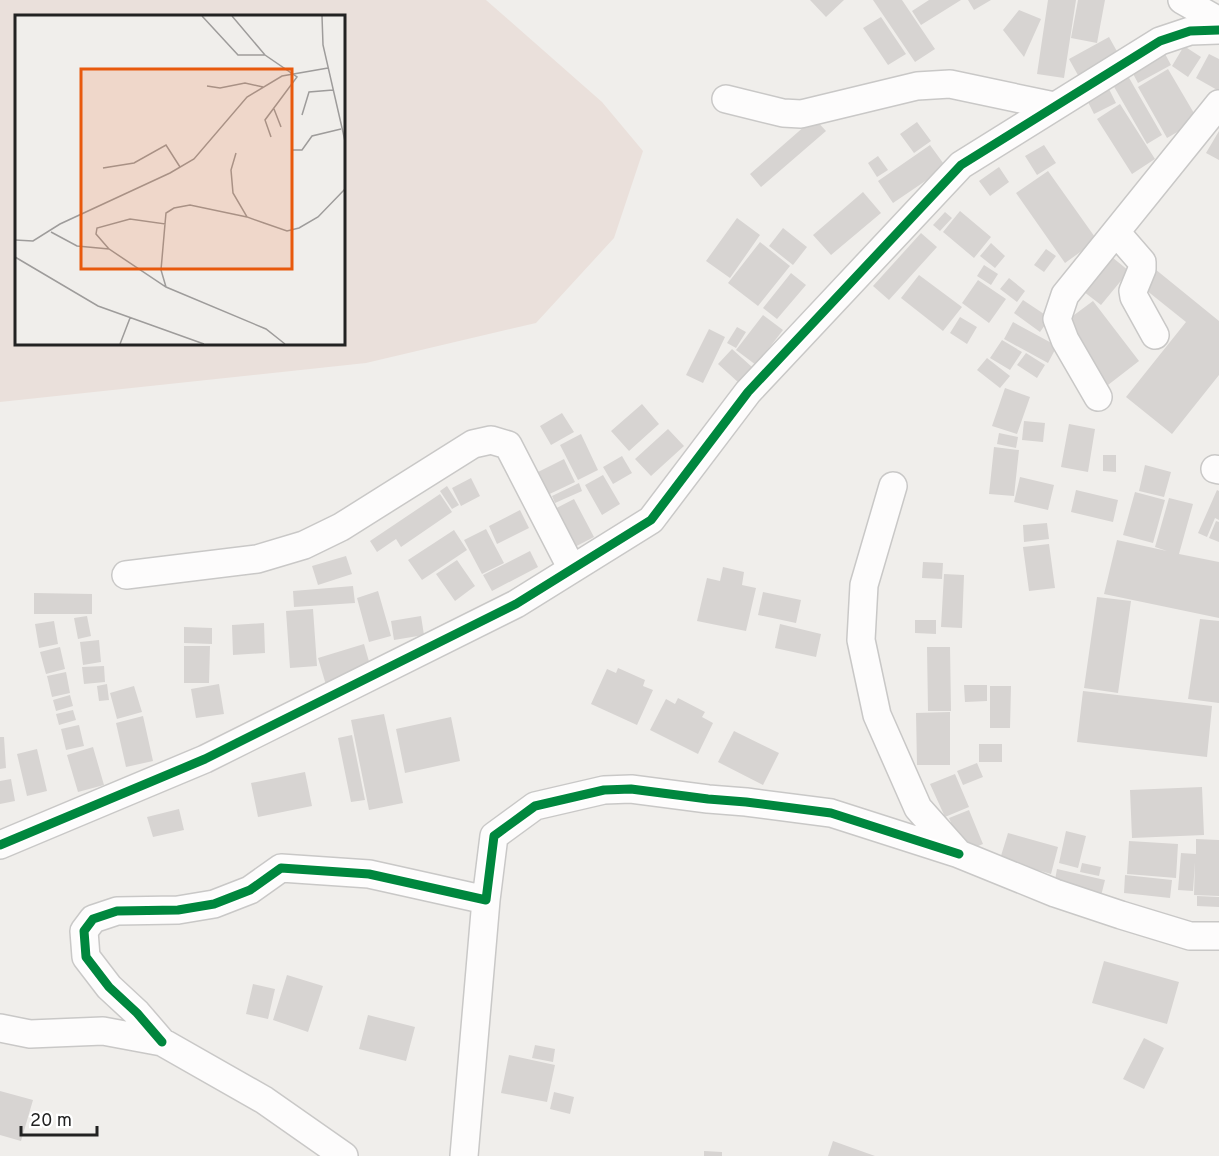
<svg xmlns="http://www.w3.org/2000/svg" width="1219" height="1156" font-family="Overpass,sans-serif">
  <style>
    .military { fill: #eae0db; fill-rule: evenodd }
    .building { fill: #d7d4d2 }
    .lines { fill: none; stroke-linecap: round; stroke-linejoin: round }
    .minor-casing { stroke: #c9c8c7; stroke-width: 30 }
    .minor { stroke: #fdfcfc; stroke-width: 27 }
    .cycleway-casing { stroke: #fff; stroke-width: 13 }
    .cycleway { stroke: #00873e; stroke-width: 9 }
    .inset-road { fill: none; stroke: #9e9c9b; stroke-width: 1.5 }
    .view { fill: #e8590c; fill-opacity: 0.15; stroke: #e8590c; stroke-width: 3 }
    .inset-edge { fill: none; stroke: #222; stroke-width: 3 }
  </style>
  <rect width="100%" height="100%" fill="#f0eeeb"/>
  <path class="military" d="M0,0H486L602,102L643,151L614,238L536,323L366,363L0,402ZM16,16H344V344H16Z"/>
  <path class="building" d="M810,0H844L826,17Z
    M873,0H902L935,49L915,62Z
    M929,0H961L921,25L912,11Z
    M968,0H991L974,10Z
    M1048,0H1076L1064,78L1037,74Z
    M1078,0H1105L1097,43L1071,38Z
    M1019,10L1041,19L1024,57L1003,30Z
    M881,17L906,54L888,65L863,28Z
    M1109,37L1119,55L1079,77L1069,59Z
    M1184,46L1201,57L1188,77L1172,66Z
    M1164,52L1171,65L1138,83L1131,70Z
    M1209,54L1219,59V91L1196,78Z
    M1168,69L1198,120L1167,138L1138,87Z
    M1128,76L1162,135L1147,144L1113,85Z
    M1109,89L1116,103L1094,114L1087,100Z
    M1120,104L1155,159L1132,174L1097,119Z
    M814,118L826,131L761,187L750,174Z
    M917,122L931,141L914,153L900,134Z
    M1219,131V160L1206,153Z
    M930,145L946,167L893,203L878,181Z
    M1044,145L1056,163L1037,175L1025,156Z
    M878,156L888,170L877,177L868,163Z
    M999,167L1009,182L990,196L979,181Z
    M1048,171L1097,240L1065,263L1016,193Z
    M863,192L881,213L831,255L813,235Z
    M960,211L991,237L974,258L943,232Z
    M945,212L952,218L940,231L933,225Z
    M737,218L760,235L730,278L706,261Z
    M783,228L807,247L793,265L769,246Z
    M921,233L937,247L889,300L873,286Z
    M760,242L790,266L758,306L728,283Z
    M991,243L1005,256L995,268L980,256Z
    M1046,249L1056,256L1044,272L1034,265Z
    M1107,253L1129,271L1101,305L1079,288Z
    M984,265L998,274L991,285L977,276Z
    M1155,269L1219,321V375L1172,434L1126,397L1186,322L1141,286Z
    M791,273L806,285L777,319L763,308Z
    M919,275L962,307L943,331L901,298Z
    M1009,278L1025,291L1017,302L1000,289Z
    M978,280L1006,299L989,323L962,303Z
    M1023,300L1050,318L1040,332L1014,313Z
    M1093,301L1139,361L1108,385L1062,324Z
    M763,315L783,330L756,365L736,350Z
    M960,317L977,327L967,344L950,333Z
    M1013,322L1057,346L1048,363L1004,339Z
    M737,327L746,332L736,348L727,343Z
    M709,329L725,337L703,383L686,375Z
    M1002,340L1022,352L1010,370L990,358Z
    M732,349L752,367L739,383L718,364Z
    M1026,353L1045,365L1037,378L1017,365Z
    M987,358L1010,376L1000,388L977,370Z
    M1005,388L1030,397L1017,434L992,426Z
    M642,404L659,424L629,451L611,431Z
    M562,413L574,432L551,445L540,426Z
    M1024,421L1045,423L1043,442L1022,440Z
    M1069,424L1095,429L1088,472L1061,467Z
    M668,429L684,446L651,476L635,459Z
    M999,433L1018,437L1016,448L997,444Z
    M581,434L598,470L578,480L560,445Z
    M994,447L1019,450L1014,496L989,494Z
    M1103,455H1116V472L1103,471Z
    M622,456L632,473L613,484L603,467Z
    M564,459L575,482L539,499L528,477Z
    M1145,465L1171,472L1164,497L1139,491Z
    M603,475L620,504L602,515L585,485Z
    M1020,477L1054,485L1048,510L1014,502Z
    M471,478L480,496L461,506L452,488Z
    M579,483L582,491L555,503L552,496Z
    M447,486L459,505L452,509L440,491Z
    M1076,490L1118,500L1113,522L1071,512Z
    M1217,490L1219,491V520L1215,518L1207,537L1198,533Z
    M1135,492L1165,500L1153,543L1123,535Z
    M440,494L452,512L401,547L396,539L377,552L370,541Z
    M1169,498L1193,504L1179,554L1219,562V618L1104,594L1117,540L1167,551L1155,547Z
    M574,499L594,537L565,552L545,514Z
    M520,510L529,528L497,544L489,526Z
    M1216,521L1219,522V542L1209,538Z
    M1047,523L1049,539L1024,542L1023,525Z
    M486,529L504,563L482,574L464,540Z
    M454,530L467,550L422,580L408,560Z
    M1049,544L1055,588L1029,591L1023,547Z
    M530,551L538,567L492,591L483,575Z
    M346,556L352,574L318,585L312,566Z
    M457,560L475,586L455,601L436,574Z
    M923,562L943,563L942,579L922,578Z
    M723,567L744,572L742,585L756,588L746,631L697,621L707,578L720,581Z
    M944,574L964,575L962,628L941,627Z
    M353,586L355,603L294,607L293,591Z
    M378,591L391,636L369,642L357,598Z
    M763,592L801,600L796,623L758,615Z
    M34,593L92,594V614H34Z
    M1097,597L1131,601L1118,693L1084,688Z
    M313,609L317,666L290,668L286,611Z
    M87,616L91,636L78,639L74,618Z
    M421,616L424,635L394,640L391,621Z
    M1200,619L1219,621V703L1188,699Z
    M915,620H936V634L915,633Z
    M54,621L58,644L39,648L35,624Z
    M264,623L265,653L233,655L232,625Z
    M780,624L821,634L816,657L775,648Z
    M184,627L212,628V644L184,643Z
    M99,640L101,662L83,665L80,642Z
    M364,644L372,672L326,685L318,658Z
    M184,646H210L209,683H184Z
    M60,647L65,669L46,674L40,652Z
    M927,647H950L951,711H928Z
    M104,666L105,682L84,684L82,667Z
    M618,668L645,680L643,686L653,690L637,725L591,704L607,669L616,673Z
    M66,672L70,693L52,697L47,676Z
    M107,684L109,700L99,701L97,686Z
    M219,684L224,714L196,718L191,689Z
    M964,685H987V701L965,702Z
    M134,686L142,712L117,719L110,693Z
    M990,686H1011L1010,728H990Z
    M1083,691L1212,706L1207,757L1077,742Z
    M70,695L73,706L56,711L53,700Z
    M678,698L705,712L702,717L713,723L698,754L650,730L666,699L675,704Z
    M73,710L76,720L59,725L56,714Z
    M950,712V765H917L916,713Z
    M384,714L403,803L369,810L351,720Z
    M143,716L153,761L126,767L116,723Z
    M451,717L460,761L405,773L396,729Z
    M79,725L84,746L66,750L61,729Z
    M734,731L779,753L763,785L718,762Z
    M352,735L365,800L351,802L338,738Z
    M0,737H4L6,768L0,769Z
    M979,744H1002V762H979Z
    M93,747L104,785L78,792L67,755Z
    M37,749L47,791L27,796L17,754Z
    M977,763L983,777L963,785L957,771Z
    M305,772L312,806L258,817L251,783Z
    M955,774L969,807L945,817L930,784Z
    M11,779L15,801L0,804V781Z
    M1202,787L1204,835L1132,838L1130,790Z
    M179,809L184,830L153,837L147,817Z
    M969,810L983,844L964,852L949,818Z
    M1066,831L1086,836L1078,868L1059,863Z
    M1008,833L1058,847L1051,874L1000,859Z
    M1196,839L1219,840V896L1194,895L1195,862L1193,891L1178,890L1181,853L1196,854Z
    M1129,841L1178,844L1176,878L1127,874Z
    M1082,863L1101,867L1099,876L1080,872Z
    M1057,869L1105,880L1101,896L1054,885Z
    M1125,875L1172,880L1170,898L1124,893Z
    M1197,896L1219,897V907L1197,906Z
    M1104,961L1179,982L1167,1024L1092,1003Z
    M287,975L323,986L308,1032L273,1020Z
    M253,984L275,989L268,1019L246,1014Z
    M368,1015L415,1027L406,1061L359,1049Z
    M1144,1038L1164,1048L1144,1089L1123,1079Z
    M535,1045L555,1049L553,1062L532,1058Z
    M509,1055L555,1065L547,1102L501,1093Z
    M0,1091L33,1100L21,1141L0,1135Z
    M554,1092L574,1097L570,1114L550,1109Z
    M833,1141L875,1156H828Z
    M704,1151L722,1152V1156H704Z"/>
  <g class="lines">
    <g class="minor-casing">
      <path id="minor" d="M1182,0L1219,21
        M726,99L783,113L801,114L917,86L950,84L1054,106
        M1116,232L1142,262V269L1133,291L1134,297L1155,335
        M1098,397L1065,340L1057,319L1065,295L1219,104
        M1215,469L1219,470
        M893,486L864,585L861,640L877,715L918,808L959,854L1055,893L1121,915L1190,936H1219
        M126,575L257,559L304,545L341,527L473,444L491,440L508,445L572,569
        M0,845L205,759L516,604L651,520L748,392L961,165L1160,41L1190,31L1219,30
        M0,1028L30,1034L103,1031L162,1042L264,1100L344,1156
        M162,1042L137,1013L109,987L86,957L84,931L93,919L117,911L178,910L214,904L250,890L281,868L369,874L486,900L494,836L535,806L604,790L631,789L708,799L746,802L831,813L959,854
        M464,1156L486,900"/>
    </g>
    <use href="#minor" class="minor"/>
    <g class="cycleway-casing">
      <path id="cycleway" d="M0,845L205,759L516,604L651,520L748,392L961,165L1160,41L1190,31L1219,30
        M162,1042L137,1013L109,987L86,957L84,931L93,919L117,911L178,910L214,904L250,890L281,868L369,874L486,900L494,836L535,806L604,790L631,789L708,799L746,802L831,813L959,854"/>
    </g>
    <use href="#cycleway" class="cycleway"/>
  </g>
  <g transform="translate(15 15)">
    <rect width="330" height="330" fill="#f0eeeb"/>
    <path class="inset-road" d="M187,1L223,40H250M217,1L250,40L282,62L250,105L256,122M307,1L308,30L330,126M192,71L205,73L230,68L248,72M259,94L266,112M287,100L294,77L318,75M276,135H287L297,121L326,114M221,138L216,155L218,178L232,202L249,208L272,216L284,213L303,202L330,174M88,153L119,148L151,130L165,152M150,209L146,255L151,272M36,217L62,231L94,234L151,272L251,314L270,329M0,225L18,226L45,209L155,158L179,144L232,82L267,61L313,53M94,234L81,219L82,213L115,204L150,209L151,198L159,193L175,190L232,202M0,242L83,291L189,329M105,329L115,303"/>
    <path class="view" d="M66,54H277V254H66Z"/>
    <rect width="330" height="330" class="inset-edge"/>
  </g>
  <path d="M21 1126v9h76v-9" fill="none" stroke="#222222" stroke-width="3"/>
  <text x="30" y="1126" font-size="18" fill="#222222" stroke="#ffffff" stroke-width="4.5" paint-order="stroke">20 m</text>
</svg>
